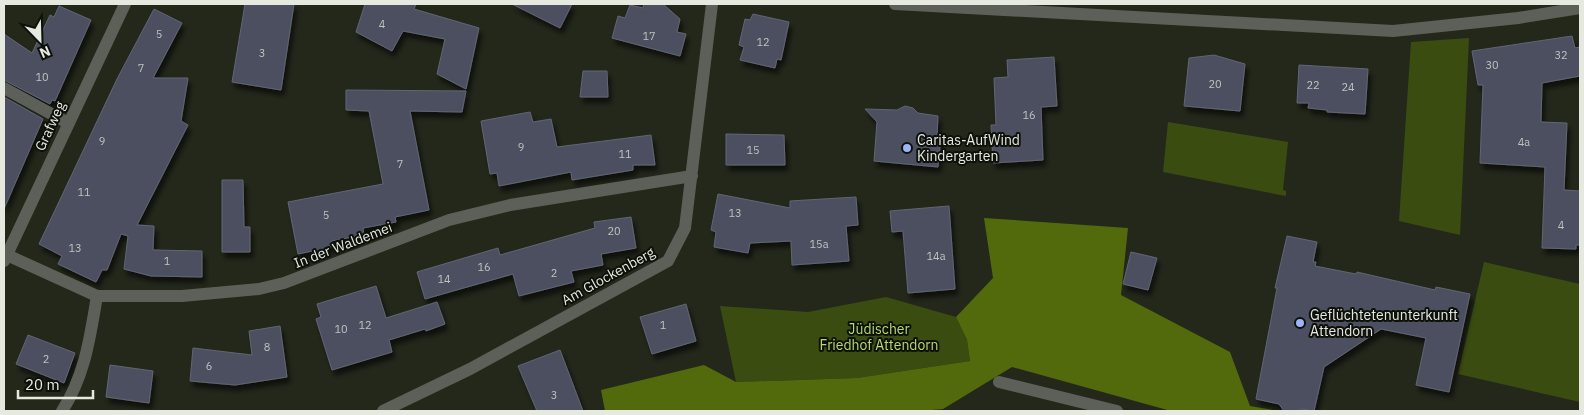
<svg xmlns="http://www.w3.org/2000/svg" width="1584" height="415" font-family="'IBM Plex Sans',sans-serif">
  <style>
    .green { fill: #3b4c11 }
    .forest { fill: #526a0c }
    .building { fill: #4c505f; stroke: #606574; filter: url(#shadow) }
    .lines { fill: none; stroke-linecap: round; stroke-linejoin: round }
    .minor { stroke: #5d6059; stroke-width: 12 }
    .poi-dot { fill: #9db4fd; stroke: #0e100a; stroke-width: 2 }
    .labels { text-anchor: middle; stroke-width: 4; stroke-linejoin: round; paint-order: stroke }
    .number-label { font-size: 11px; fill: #bfc3c0 }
    .street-label { font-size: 14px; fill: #e5e9e0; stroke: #0e100a }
    .poi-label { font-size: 14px; fill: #e5e9e0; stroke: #0e100a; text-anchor: start }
    .park-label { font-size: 14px; fill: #b6db6a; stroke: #0e100a }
  </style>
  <defs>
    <filter id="shadow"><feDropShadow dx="3" dy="5.5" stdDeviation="2.5" flood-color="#0009"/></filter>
  </defs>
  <rect width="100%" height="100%" fill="#24281b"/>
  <path class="green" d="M1469,38L1460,235L1399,221L1411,42Z
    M1168,122L1288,142L1283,190L1286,191V196L1163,172Z
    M1484,262L1580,284V402L1458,374Z
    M886,297L956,317L967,340L970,361L857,378L736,382L720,306L808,312Z"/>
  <path class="forest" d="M984,218L1128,228L1121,295L1230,352L1250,406L1279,411H1171L1012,367L943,409L920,411H605L601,390L704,365L736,382L857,378L970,361L967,340L956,317L993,278Z"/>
  <path class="building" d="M245,4H294L281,90L232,82Z
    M365,4H416L414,9L479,28L466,89L437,74L445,39L403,31L392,51L356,32Z
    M512,4H572L560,28Z
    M644,4H663L680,19L677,32L686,34L680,56L612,38L618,16L625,18L630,5L643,8Z
    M59,6L91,20L55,101L52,100L50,104L4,80V34L32,53L50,15L54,17Z
    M154,9L182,23L153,78H188L181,121L188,125L137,225L154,226L153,250L202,251V277L151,276L124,269L128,236L121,234L107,270H102L96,282L58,264L62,256L39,244L117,79Z
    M753,14L789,22L781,60L777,59L775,68L740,60L744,47L739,45L745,19L750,20Z
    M1572,36L1575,48L1580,47V76L1542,83L1541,122L1567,123L1564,190L1580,191V245H1576V249L1542,248L1545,167L1480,163L1483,85H1478L1472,51Z
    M1214,55L1245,64L1240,111L1184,106L1189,58Z
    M1054,57L1057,106L1041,107L1043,160L993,163L991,125H996L994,78L1008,77L1007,60Z
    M1299,65L1368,69L1365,114L1327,112V110L1308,108L1309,103H1297Z
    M583,71H607L608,97H580Z
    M346,90L466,91L462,112L410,111L429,210L395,217L396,222L363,228L364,235L331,241L332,247L298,254L288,202L383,184L369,111L346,110Z
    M4,97L43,119L4,209Z
    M905,106L913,108L918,113L938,116L937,136H941L938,167L874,161L877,122L865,109L897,110Z
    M530,112L533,122L551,119L557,147L651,135L655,165H633V170L572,180L571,172L499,186L497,173L490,174L481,121Z
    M726,134L784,135L785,165H726Z
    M222,180H243L244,227H250V252H222Z
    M718,194L790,208V201L856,197L858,225L846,226L849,261L792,265L791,241L750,243L748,253L714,247L716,232L711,230Z
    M949,206L955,289L908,293L903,231L892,232L890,211Z
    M631,217L636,248L601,254L603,265L571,271L574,282L519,296L513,274L425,299L417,272L498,248L500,255L595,228L594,222Z
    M1287,236L1317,242L1313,262H1316L1315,266L1356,274L1357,272L1435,290L1436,287L1470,294L1449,392L1416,385L1426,338L1381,329L1324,367L1314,411L1301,409L1297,411H1284L1279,404L1256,399L1277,288H1275Z
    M1131,252L1157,258L1148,290L1123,284Z
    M376,286L386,318L437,302L445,324L426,331L425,329L389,340L392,352L332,370L316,319L321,317L317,304Z
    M686,304L696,341L652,354L640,317Z
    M280,326L287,377L235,385L190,381L193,348L252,355L249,331Z
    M28,335L75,353L64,383L16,364Z
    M560,350L583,411H537L518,366Z
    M110,365L153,371L149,403L106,397Z"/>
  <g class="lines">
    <path class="minor" d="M895,4L1393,31L1518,18L1580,8
      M4,88L68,123
      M7,255L97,296H182L259,289L284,283L449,220L510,205L692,176
      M4,261L125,4
      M999,382L1117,411
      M62,411C85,376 90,337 97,296
      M383,411L470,369L668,261L685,228L712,4"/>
  </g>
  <g class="poi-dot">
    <circle cx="907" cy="148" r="5"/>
    <circle cx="1300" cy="323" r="5"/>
  </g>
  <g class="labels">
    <g class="number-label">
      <text x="382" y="28">4</text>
      <text x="159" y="38">5</text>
      <text x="649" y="40">17</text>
      <text x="763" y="46">12</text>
      <text x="262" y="57">3</text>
      <text x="1561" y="59">32</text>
      <text x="1492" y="69">30</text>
      <text x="141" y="72">7</text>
      <text x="42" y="81">10</text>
      <text x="1215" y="88">20</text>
      <text x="1313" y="89">22</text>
      <text x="1348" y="91">24</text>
      <text x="1029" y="119">16</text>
      <text x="102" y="145">9</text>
      <text x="1524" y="146">4a</text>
      <text x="521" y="151">9</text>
      <text x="753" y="154">15</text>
      <text x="625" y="158">11</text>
      <text x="400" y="168">7</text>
      <text x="84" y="196">11</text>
      <text x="735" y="217">13</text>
      <text x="326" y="219">5</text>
      <text x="1561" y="229">4</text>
      <text x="614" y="235">20</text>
      <text x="819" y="248">15a</text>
      <text x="75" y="252">13</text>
      <text x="936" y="260">14a</text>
      <text x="167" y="265">1</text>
      <text x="484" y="271">16</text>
      <text x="554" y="277">2</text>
      <text x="444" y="283">14</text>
      <text x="365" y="329">12</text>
      <text x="663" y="329">1</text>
      <text x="341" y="333">10</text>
      <text x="267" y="351">8</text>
      <text x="46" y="363">2</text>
      <text x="209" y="370">6</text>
      <text x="554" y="399">3</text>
    </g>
    <g class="street-label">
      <text transform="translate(50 126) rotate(-65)" y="5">Grafweg</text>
      <text transform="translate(343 245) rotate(-21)" y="5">In der Waldemei</text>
      <text transform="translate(608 276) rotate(-29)" y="5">Am Glockenberg</text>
    </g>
    <g class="poi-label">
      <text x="917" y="145">Caritas-AufWind<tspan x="917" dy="16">Kindergarten</tspan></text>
      <text x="1310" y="320">Geflüchtetenunterkunft<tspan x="1310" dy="16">Attendorn</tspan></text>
    </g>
    <g class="park-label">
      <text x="879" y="334">Jüdischer<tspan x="879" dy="16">Friedhof Attendorn</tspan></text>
    </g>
  </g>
  <rect width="1584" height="415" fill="none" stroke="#e5e9e0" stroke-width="10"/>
  <g transform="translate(40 40) rotate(157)" stroke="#0e100a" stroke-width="4" paint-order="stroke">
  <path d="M0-4L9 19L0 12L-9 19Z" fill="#e5e9e0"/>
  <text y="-8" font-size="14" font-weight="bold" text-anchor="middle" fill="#e5e9e0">N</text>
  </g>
  <path d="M18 390v8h75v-8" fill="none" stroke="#e5e9e0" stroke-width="2.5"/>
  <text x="25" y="390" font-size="15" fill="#e5e9e0" stroke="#0e100a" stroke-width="4" paint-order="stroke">20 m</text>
</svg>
